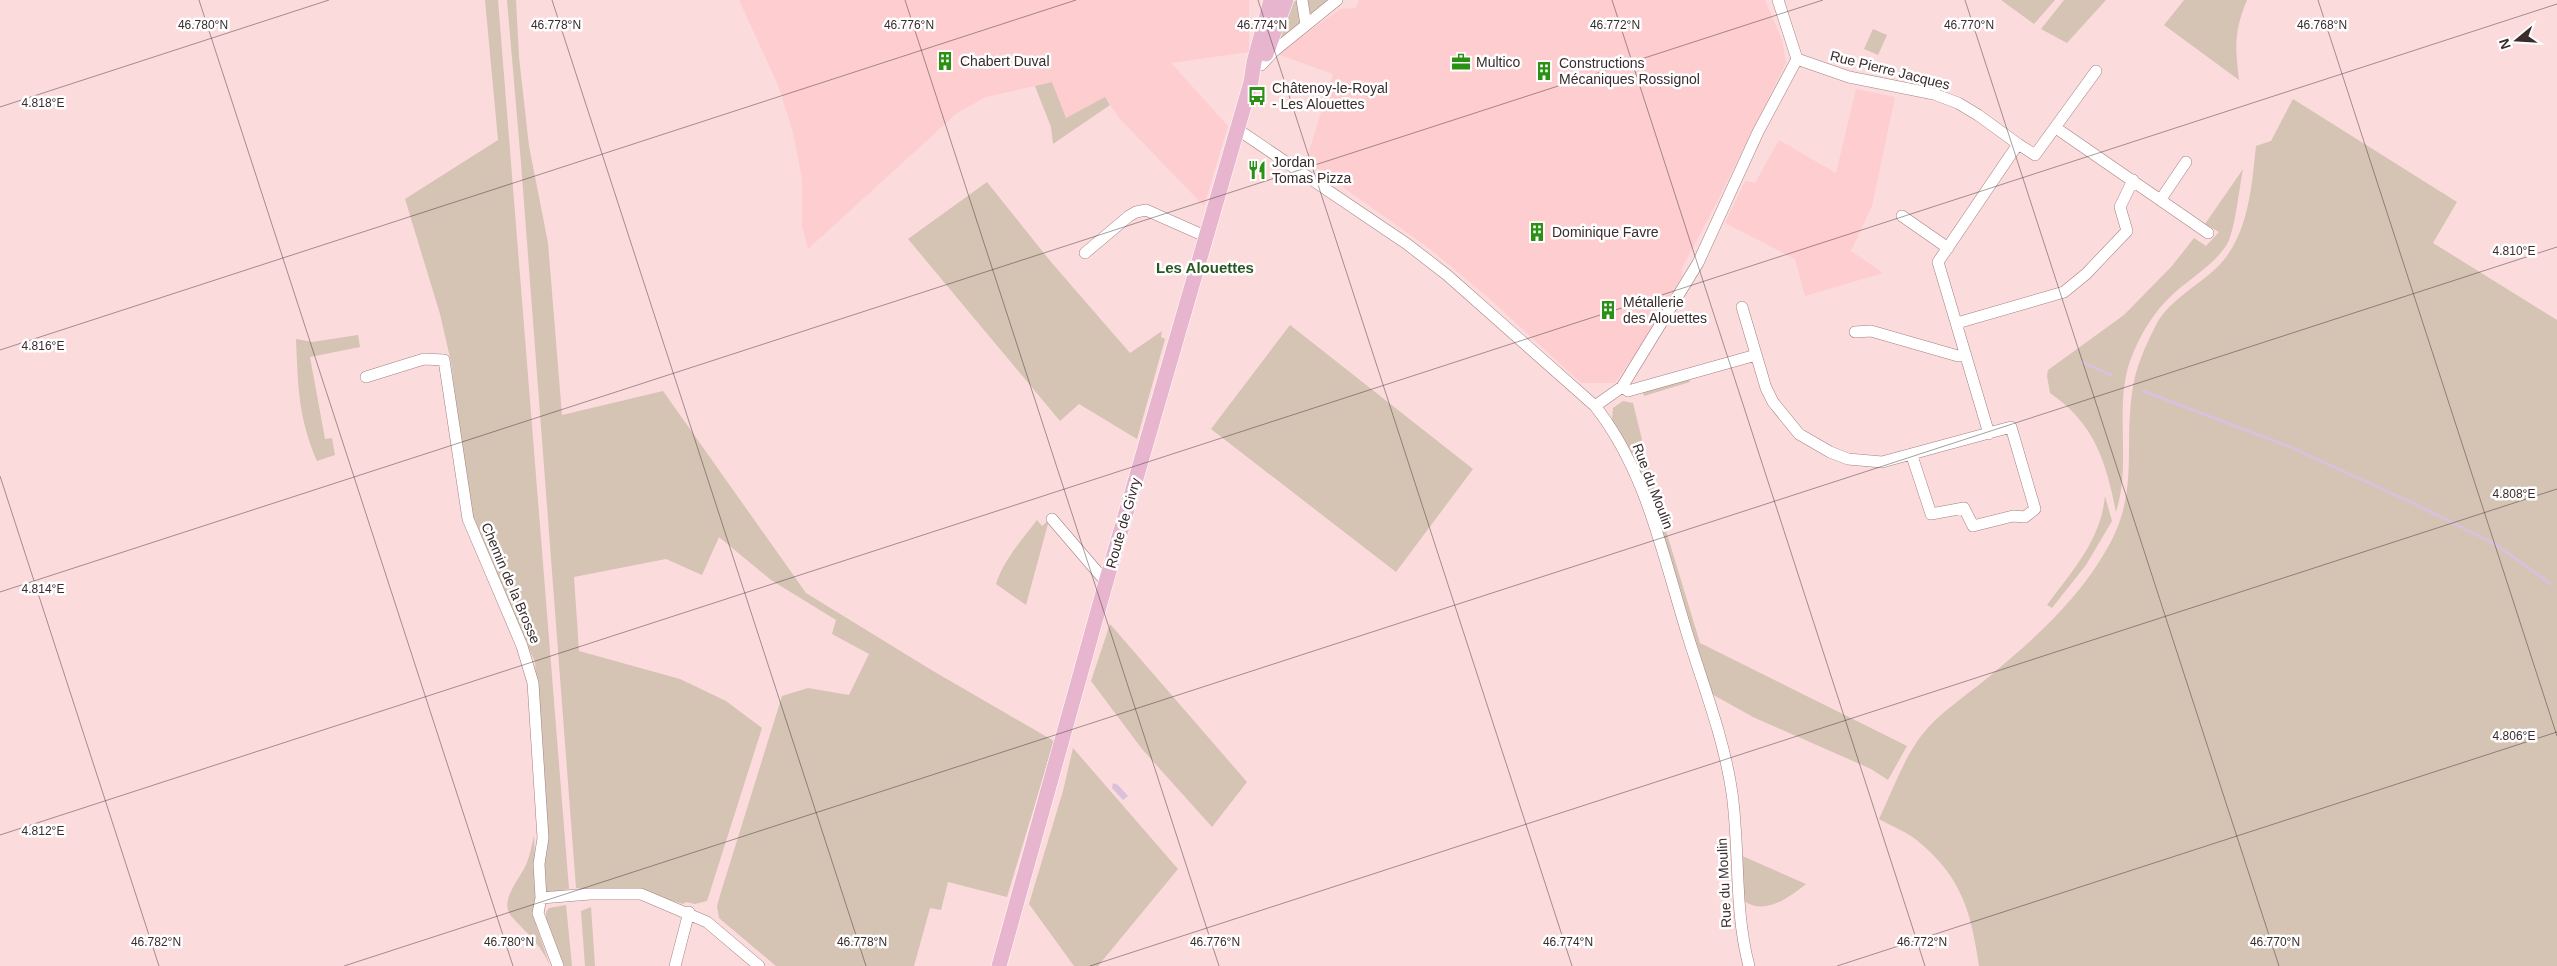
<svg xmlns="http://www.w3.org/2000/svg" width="2557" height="966" font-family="Arial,sans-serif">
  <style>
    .built { fill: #fdcdd0 }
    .green { fill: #d5c3b4 }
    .water { fill: #d9c1db }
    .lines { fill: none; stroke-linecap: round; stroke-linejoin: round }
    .stream { stroke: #d9c1db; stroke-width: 3 }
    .minor-casing { stroke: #a48082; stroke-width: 12 }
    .major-casing { stroke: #fff; stroke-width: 16 }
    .minor { stroke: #fff; stroke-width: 11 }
    .major { stroke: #e8b5cf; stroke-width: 15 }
    .ticks { fill: none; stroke: #3a2b2c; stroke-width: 1; stroke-opacity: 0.45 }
    .labels { text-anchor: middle; stroke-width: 5; stroke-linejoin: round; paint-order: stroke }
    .poi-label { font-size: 14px; fill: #3a2b2c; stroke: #fff; text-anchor: start }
    .street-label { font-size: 14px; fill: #3a2b2c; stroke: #fff }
    .neighbourhood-label { font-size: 15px; font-weight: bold; fill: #285821; stroke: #fff }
    .ticks-label { font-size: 12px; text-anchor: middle; fill: #3a2b2c; stroke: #fff; stroke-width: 5; stroke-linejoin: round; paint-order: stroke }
  </style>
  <rect width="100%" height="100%" fill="#fcdbdd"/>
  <path class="built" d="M739,0H1249V52L1171,63L1228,126L1204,206L1120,119L1105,97L1066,118L1052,82L986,97L957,113L808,249L802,226V179L793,132L778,85Z
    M1359,0H1765L1782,40L1786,63L1718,200L1682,268V276L1643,343L1615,383H1581L1490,299L1430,249L1306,161L1333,74L1277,54L1340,9L1356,8Z
    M1856,89L1895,97L1872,206L1851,251L1883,273L1805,296L1795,259L1725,223L1745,181L1755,183L1779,140L1836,173Z"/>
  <path class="green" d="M485,0H498L569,889L548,893L545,890L542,864L546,840L535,662L471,518L451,362L440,314L405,199L498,140Z
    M507,0H516L519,57L529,146L548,243L562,415L663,391L806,593L933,671L1054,741L1007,897L948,882L941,910L930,908L914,966H776L719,918L717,906L721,892L782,696L808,688L849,695L869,654L832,634L836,620L771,580L719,537L702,575L666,559L574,577L579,651L680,679L726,701L762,728L707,901L695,904L686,902L683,904L639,891L576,888L521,163Z
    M1297,0L1303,25L1271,52L1290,4Z
    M1304,0H1335L1308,21Z
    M2001,0H2055L2034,24Z
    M2064,0H2106L2067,43L2041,29Z
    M2184,0H2247C2234,31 2235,47 2239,80L2164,25Z
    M1873,29L1887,35L1878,55L1864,49Z
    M1052,82L1066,118L1105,97L1110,105L1053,144L1051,127L1035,86Z
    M2293,99L2457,202L2433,243L2557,320V966H1979C1971,912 1962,878 1919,842C1908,832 1891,826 1879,819C1892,792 1903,760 1921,736C1938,714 1964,697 1985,680C2032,641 2078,601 2108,547C2139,492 2124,450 2132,393C2135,368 2145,347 2156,325C2170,298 2203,284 2223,261C2249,230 2252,184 2256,146L2271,141Z
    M2243,169C2239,189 2236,222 2229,240C2221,260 2188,280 2172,295C2155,311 2143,330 2134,351C2111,401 2133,460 2116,512C2106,461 2094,423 2050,393L2047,376L2048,370L2124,315L2172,266L2194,238L2206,246L2219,232L2205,224Z
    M987,182L1051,262L1130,353L1162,331L1161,337L1165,339L1137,439L1079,404L1060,421L908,239Z
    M1290,325L1473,469L1396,572L1211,429Z
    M358,335L360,347L310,357L325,439L332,438L335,455L317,461C298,417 298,385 296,339L312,342Z
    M1689,379L1690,382L1644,396L1643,392Z
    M1623,401L1633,403L1657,501L1700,643L1907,746L1888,780L1871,769L1753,717L1710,693L1612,419L1613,408Z
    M2105,496L2112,521L2086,565L2052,608L2047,605C2072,571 2101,540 2105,496Z
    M1037,520L1042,526L1049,520L1026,605L996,584C1004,559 1022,540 1037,520Z
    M1110,624L1247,782L1212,827L1142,749L1091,681Z
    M1073,748L1178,869L1098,966H1074L1029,904L1063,791Z
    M534,835L536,888L534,908L536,925L550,966C540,943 528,935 512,917C498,902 519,880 526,865C530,855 532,845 534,835Z
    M1740,855L1806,884C1789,897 1766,916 1744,901Z
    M566,905L572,966H561L546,920V912L549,908Z
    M591,907L595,966H585L581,911Z"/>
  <path class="water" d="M1113,783L1118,785L1128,796L1123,800L1112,788Z"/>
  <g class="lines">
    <path class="stream" d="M2082,362L2111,375
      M2143,391L2288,446L2413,503L2495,544L2551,584"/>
    <g class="minor-casing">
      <path id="minor" d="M1302,0L1306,25
        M1778,0L1797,59
        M1797,59L1849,77L1934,94L1958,103L1978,115L2018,144L1938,262L1989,434
        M1261,65L1274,51L1337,0
        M2056,128L2208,233
        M1237,129L1407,244L1447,275L1595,406C1646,470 1663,556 1687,633C1703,685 1724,738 1732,793C1740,851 1734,910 1749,966
        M2018,144L2035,155L2096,71
        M2161,199L2186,162
        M1902,216L1948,248
        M1085,253L1129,216L1136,212L1146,210L1207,237
        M1742,307L1766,388L1773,402L1799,434L1830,452L1848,459L1882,462L2011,427L2035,509L2025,517L2013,516L1973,526L1964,508L1931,514L1912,456
        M1957,323L2064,292L2086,274L2127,231L2120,207L2133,180
        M1855,332L1871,331L1958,356L1965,355
        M366,377L424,359L444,360L468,519L522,646L533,683L543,838L539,864L541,898
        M1622,387L1628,391L1756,355
        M1595,406L1622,387L1698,263L1758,132L1797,59
        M1052,519L1106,582
        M558,966L538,913L541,898L590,894H641L707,922L759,966
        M675,966L689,912"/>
    </g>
    <g class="major-casing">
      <path id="major" d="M1266,54L1286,0
        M999,966L1106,582L1251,82L1254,62L1271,0"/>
    </g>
    <use href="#minor" class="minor"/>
    <use href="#major" class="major"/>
  </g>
  <path class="ticks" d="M199,0L513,966M552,0L866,966M905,0L1219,966M1258,0L1572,966M1612,0L1925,966M1965,0L2279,966M2318,0L2557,736M0,107L329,0M0,350L1076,0M0,476L159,966M0,592L1823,0M0,835L2557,4M344,966L2557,247M1090,966L2557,489M1837,966L2557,732"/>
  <defs>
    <g id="building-bare" transform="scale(1.5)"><path d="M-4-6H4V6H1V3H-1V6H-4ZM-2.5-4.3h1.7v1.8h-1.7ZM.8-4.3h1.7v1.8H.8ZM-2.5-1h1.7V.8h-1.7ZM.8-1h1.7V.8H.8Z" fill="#2a9115" stroke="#fff" stroke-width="2.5" paint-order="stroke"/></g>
    <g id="office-bare" transform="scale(1.5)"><path d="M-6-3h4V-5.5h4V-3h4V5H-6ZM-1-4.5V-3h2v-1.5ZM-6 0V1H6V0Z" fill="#2a9115" stroke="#fff" stroke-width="2.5" paint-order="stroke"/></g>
    <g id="bus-bare" transform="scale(1.5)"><path d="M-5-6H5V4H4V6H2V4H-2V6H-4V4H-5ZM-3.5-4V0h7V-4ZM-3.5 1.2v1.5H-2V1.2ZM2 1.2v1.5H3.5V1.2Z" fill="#2a9115" stroke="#fff" stroke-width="2.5" paint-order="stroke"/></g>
    <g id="restaurant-bare" transform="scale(1.5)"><path d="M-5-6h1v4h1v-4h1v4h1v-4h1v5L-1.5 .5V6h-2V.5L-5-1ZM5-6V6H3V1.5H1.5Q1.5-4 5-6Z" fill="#2a9115" stroke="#fff" stroke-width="2.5" paint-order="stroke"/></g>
  </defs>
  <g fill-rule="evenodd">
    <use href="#building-bare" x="945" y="61"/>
    <use href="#office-bare" x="1461" y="62"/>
    <use href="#building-bare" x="1544" y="71"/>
    <use href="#bus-bare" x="1257" y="96"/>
    <use href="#restaurant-bare" x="1257" y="170"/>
    <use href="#building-bare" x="1537" y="232"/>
    <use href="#building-bare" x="1608" y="310"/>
  </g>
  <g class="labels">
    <g class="poi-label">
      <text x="960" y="66">Chabert Duval</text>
      <text x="1476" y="67">Multico</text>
      <text x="1559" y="68">Constructions<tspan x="1559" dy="16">Mécaniques Rossignol</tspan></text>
      <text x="1272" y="93">Châtenoy-le-Royal<tspan x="1272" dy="16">- Les Alouettes</tspan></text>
      <text x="1272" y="167">Jordan<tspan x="1272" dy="16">Tomas Pizza</tspan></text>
      <text x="1552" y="237">Dominique Favre</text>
      <text x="1623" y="307">Métallerie<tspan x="1623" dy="16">des Alouettes</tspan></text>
    </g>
    <g class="street-label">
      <text transform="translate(1890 70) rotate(14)" y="5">Rue Pierre Jacques</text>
      <text transform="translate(1653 486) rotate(69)" y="5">Rue du Moulin</text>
      <text transform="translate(1123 523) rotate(-74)" y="5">Route de Givry</text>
      <text transform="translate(511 583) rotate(67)" y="5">Chemin de la Brosse</text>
      <text transform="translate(1724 883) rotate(-93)" y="5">Rue du Moulin</text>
    </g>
    <g class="neighbourhood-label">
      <text x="1205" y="273">Les Alouettes</text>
    </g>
  </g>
  <g class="ticks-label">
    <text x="203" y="29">46.780°N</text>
    <text x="556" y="29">46.778°N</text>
    <text x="909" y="29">46.776°N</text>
    <text x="1262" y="29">46.774°N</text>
    <text x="1615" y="29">46.772°N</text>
    <text x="1969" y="29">46.770°N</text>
    <text x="2322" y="29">46.768°N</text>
    <text x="43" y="107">4.818°E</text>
    <text x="2514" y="255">4.810°E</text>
    <text x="43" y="350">4.816°E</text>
    <text x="2514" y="498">4.808°E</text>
    <text x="43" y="593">4.814°E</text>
    <text x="2514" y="740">4.806°E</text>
    <text x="43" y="835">4.812°E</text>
    <text x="156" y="946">46.782°N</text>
    <text x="509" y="946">46.780°N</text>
    <text x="862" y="946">46.778°N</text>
    <text x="1215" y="946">46.776°N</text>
    <text x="1568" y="946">46.774°N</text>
    <text x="1922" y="946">46.772°N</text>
    <text x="2275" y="946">46.770°N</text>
  </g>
  <g transform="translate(2517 40) rotate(252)" stroke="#ffffff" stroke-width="4" paint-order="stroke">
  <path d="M0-4L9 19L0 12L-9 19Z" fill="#3a2b2c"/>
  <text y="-8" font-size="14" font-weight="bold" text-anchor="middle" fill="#3a2b2c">N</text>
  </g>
</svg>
